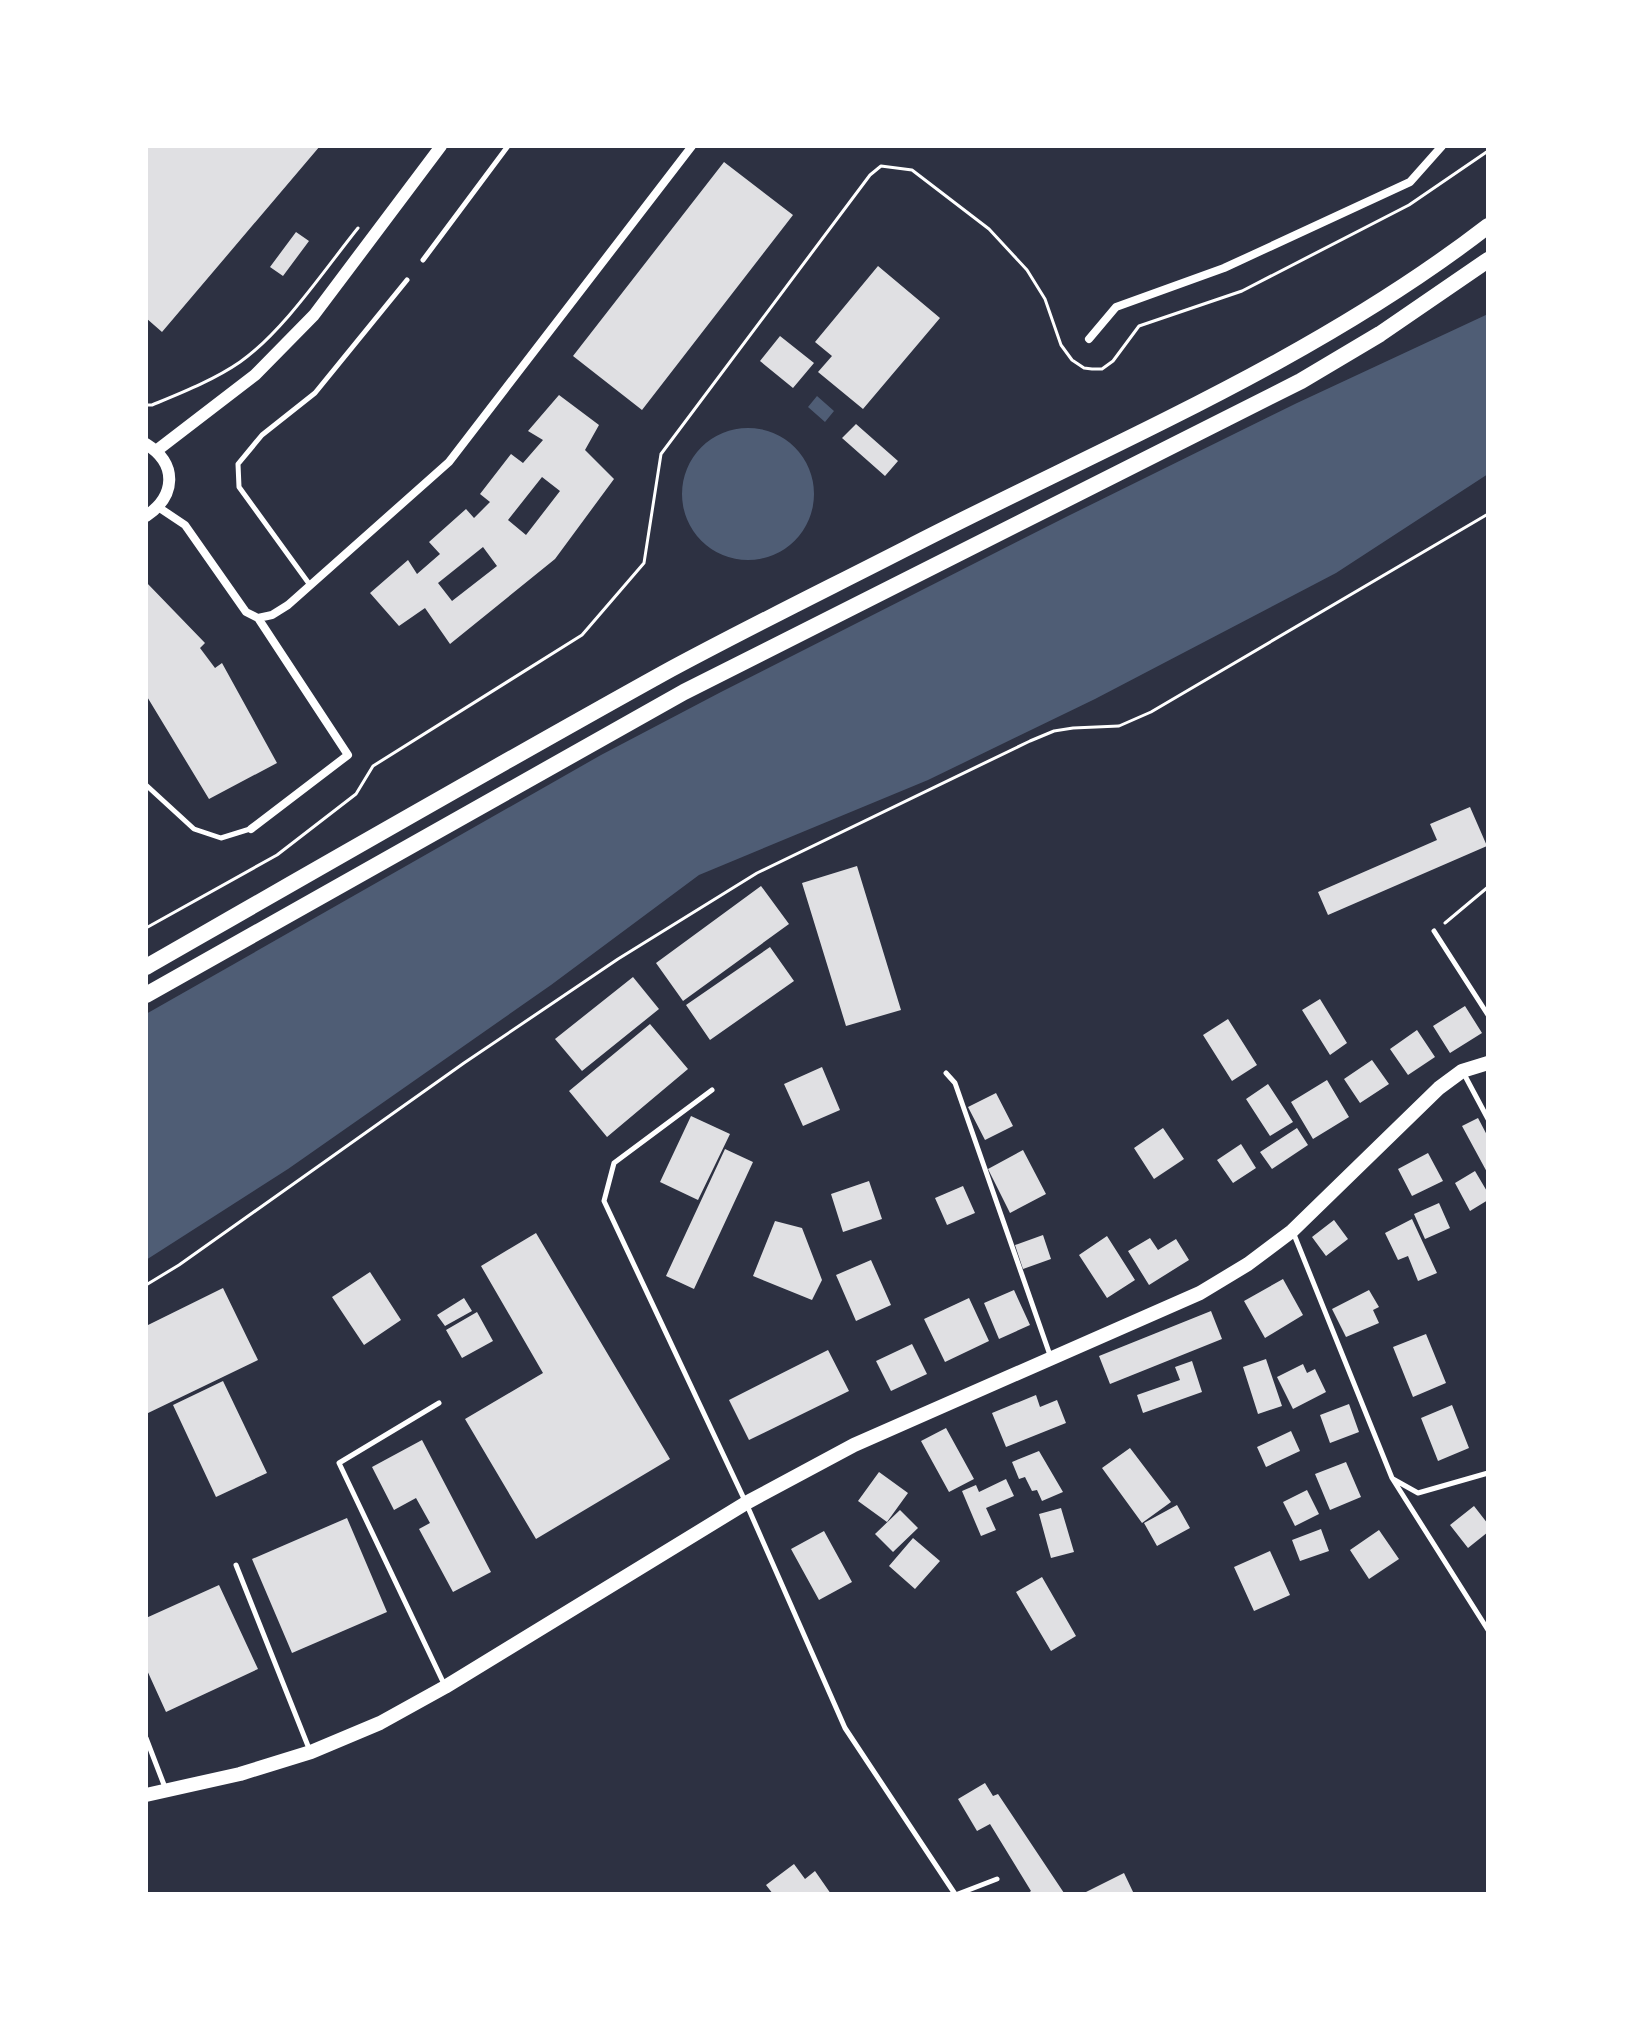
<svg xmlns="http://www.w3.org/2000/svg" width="1634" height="2040" font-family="'Noto Sans',sans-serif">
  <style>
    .water { fill: #4f5d75 }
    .building { fill: #e0e0e3; fill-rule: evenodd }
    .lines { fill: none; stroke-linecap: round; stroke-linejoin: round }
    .path { stroke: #fff; stroke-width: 3 }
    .service { stroke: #fff; stroke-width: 5 }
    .minor { stroke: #fff; stroke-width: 8 }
    .tertiary { stroke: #fff; stroke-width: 12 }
    .secondary { stroke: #fff; stroke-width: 14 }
    .motorway { stroke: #fff; stroke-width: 16 }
  </style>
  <rect width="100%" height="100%" fill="#2d3142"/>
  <path class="water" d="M1488,314V474L1336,573L1095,699L928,780L699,875L551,985L288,1169L146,1260V1014L601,755L721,692L1068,516L1297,403Z
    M817,396L834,411L825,422L808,407Z
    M682 494a66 66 0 1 1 132 0a66 66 0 1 1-132 0Z"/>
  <path class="building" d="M146,146H320L162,332L146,318Z
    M724,162L793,215L642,410L573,356Z
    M296,232L309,241L283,276L270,267Z
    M878,266L940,318L863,409L818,372L832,356L815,342Z
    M780,336L814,363L793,388L760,361Z
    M559,395L599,425L585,450L614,479L555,559L450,644L425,608L399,626L370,593L408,560L417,574L440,554L429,542L466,509L474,518L490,502L480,494L511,454L523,463L543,440L528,431ZM542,477L560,491L526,535L508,520ZM483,547L497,566L452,601L438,583Z
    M856,424L898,461L885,476L842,438Z
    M146,582L205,643L200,648L215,668L222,663L277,763L209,799L146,695Z
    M1470,807L1487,846L1328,915L1318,892L1437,840L1430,824Z
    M857,866L901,1010L846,1026L802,883Z
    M761,886L789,924L683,1001L656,963Z
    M770,947L794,981L710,1040L686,1005Z
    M633,977L659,1009L582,1071L555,1039Z
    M1320,999L1347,1043L1330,1055L1302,1010Z
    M1465,1006L1482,1033L1450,1053L1433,1026Z
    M1228,1019L1257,1065L1232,1081L1203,1035Z
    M650,1024L688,1069L607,1137L569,1091Z
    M1417,1030L1435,1057L1408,1075L1390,1049Z
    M1372,1060L1389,1084L1360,1103L1344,1079Z
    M822,1067L840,1110L803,1126L784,1084Z
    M1327,1080L1349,1117L1313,1139L1291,1102Z
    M1268,1084L1293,1122L1270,1136L1246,1099Z
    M996,1093L1013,1126L985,1140L968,1107Z
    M691,1116L730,1134L698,1200L660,1182Z
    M1478,1118L1488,1137V1174L1462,1126Z
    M1163,1128L1184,1159L1154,1179L1134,1148Z
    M1297,1128L1308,1145L1272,1169L1260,1152Z
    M1241,1144L1256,1168L1233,1183L1217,1160Z
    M725,1149L753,1162L694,1289L666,1276Z
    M1023,1150L1046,1194L1010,1213L988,1169Z
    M1428,1153L1443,1181L1412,1196L1398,1169Z
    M1475,1171L1488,1193V1200L1470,1211L1455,1183Z
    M869,1181L882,1219L843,1232L831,1194Z
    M963,1186L975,1213L947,1225L935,1198Z
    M1439,1203L1450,1228L1425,1239L1414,1214Z
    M1412,1219L1437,1273L1418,1281L1408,1256L1398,1260L1385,1233Z
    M1334,1220L1348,1239L1326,1256L1312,1237Z
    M775,1221L802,1228L822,1280L812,1300L753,1276Z
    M536,1233L670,1459L536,1539L465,1419L543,1373L481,1266Z
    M1043,1235L1051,1259L1023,1269L1015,1245Z
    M1107,1236L1135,1280L1107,1298L1079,1255Z
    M1150,1238L1158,1250L1176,1239L1189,1260L1149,1285L1128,1251Z
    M871,1260L891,1305L856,1321L836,1275Z
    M370,1272L401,1320L364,1345L332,1297Z
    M1283,1279L1303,1315L1265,1338L1244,1301Z
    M223,1288L258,1360L146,1414V1326Z
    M1014,1290L1030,1325L999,1339L984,1303Z
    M1369,1290L1379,1307L1373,1310L1379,1323L1346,1337L1332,1309Z
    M464,1298L472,1311L445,1326L437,1315Z
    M969,1298L989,1341L945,1362L924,1319Z
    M1211,1311L1222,1339L1110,1384L1099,1356Z
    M477,1312L493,1341L462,1358L446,1330Z
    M1426,1334L1446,1383L1413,1397L1393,1347Z
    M912,1344L927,1374L891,1391L876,1361Z
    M828,1350L849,1391L749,1440L729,1400Z
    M1266,1359L1282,1406L1258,1414L1243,1367Z
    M1192,1361L1202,1392L1143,1413L1137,1395L1180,1380L1175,1367Z
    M1303,1364L1307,1373L1315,1369L1326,1392L1293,1409L1277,1377Z
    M223,1381L267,1473L216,1497L173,1405Z
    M1036,1395L1040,1407L1057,1400L1066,1423L1006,1447L992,1413Z
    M1349,1404L1359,1432L1330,1443L1320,1415Z
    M1452,1405L1469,1448L1438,1461L1421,1418Z
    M946,1428L974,1479L949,1492L921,1441Z
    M1291,1431L1300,1451L1266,1467L1257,1447Z
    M422,1440L491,1572L453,1592L419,1529L430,1523L416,1498L394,1510L372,1467Z
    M1130,1448L1171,1502L1142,1523L1102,1468Z
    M1039,1451L1063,1492L1042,1501L1037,1490L1032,1491L1025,1477L1019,1479L1012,1462Z
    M1346,1462L1361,1497L1330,1510L1315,1474Z
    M879,1472L908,1493L887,1522L858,1501Z
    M1006,1479L1014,1496L986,1508L996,1530L981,1536L962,1491L976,1485L979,1492Z
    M1307,1490L1319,1514L1295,1526L1283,1502Z
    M1177,1505L1190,1528L1157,1546L1144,1523Z
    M1474,1506L1488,1524V1532L1468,1548L1450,1525Z
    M1061,1508L1074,1552L1051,1558L1039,1514Z
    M900,1510L918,1528L893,1552L875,1534Z
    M347,1518L387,1612L292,1653L252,1559Z
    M1321,1529L1329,1551L1300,1561L1292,1540Z
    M1379,1530L1399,1559L1369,1579L1350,1550Z
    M824,1531L852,1582L819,1600L791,1549Z
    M913,1538L940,1561L915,1589L889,1566Z
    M1270,1551L1290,1595L1254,1611L1234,1567Z
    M1042,1577L1076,1636L1051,1651L1016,1592Z
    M219,1585L258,1669L166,1712L146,1668V1618Z
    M985,1783L993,1796L998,1794L1064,1893L1027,1894L1031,1891L990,1824L977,1831L958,1799Z
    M794,1864L805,1879L815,1871L831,1894H773L766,1885Z
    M1124,1873L1134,1894H1082Z"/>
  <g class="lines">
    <path class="path" d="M146,405H152C181,393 214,380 240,362C283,332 325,269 358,228
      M1445,923L1488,887
      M146,928L277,855L356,794L373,766L582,635L644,563L661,454L870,175L881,166L912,170L989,229L1027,270L1045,299L1061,345L1072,360L1084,368L1092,369H1102L1113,361L1139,326L1242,291L1409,205L1488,151
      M146,1285L179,1265L464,1063L618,959L757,873L1030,741L1054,731L1073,728L1119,726L1151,712L1488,514"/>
    <path class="service" d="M423,260L508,146
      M310,585L239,487L238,464L262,435L315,393L407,280
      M146,785L194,829L221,838L250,829
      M1434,931L1488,1015
      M946,1073L955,1083L1051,1358
      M1464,1074L1488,1119
      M712,1090L614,1163L604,1201L746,1503L845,1728L955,1894
      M1293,1232L1392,1478L1488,1630
      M439,1403L339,1463L445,1686
      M1393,1479L1418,1493L1488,1473
      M236,1565L310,1751
      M146,1738L166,1790
      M958,1894L997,1879"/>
    <path class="minor" d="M1089,339L1116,307L1224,268L1410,182L1442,146
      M158,507L185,525L246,612L258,618
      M251,829L348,755L258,618L272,615L288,605L449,462L692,146"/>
    <path class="tertiary" d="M146,444C178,464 176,496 146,516
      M156,451L255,375L314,315L441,146"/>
    <path class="secondary" d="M146,1795L240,1774L311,1752L380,1723L445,1687L746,1503L854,1445L1200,1293L1248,1264L1292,1231L1439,1088L1462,1071L1488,1063"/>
    <path class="motorway" d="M146,967C317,869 489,770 662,674C743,630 827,589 909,547C1105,446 1312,362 1488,226
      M146,995L684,692L1301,381L1380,334L1488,260"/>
  </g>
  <rect width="1634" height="2040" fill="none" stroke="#ffffff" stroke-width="296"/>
</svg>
